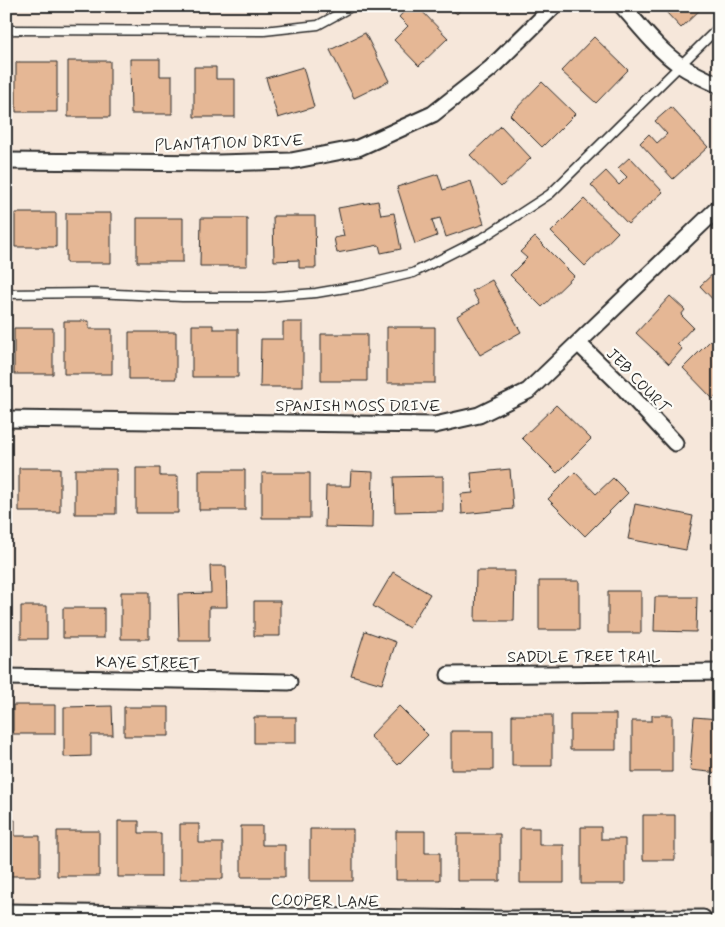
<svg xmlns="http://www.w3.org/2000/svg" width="725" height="927" font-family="Mynerve,sans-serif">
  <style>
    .building { fill: #e5b795; stroke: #2b2b2b }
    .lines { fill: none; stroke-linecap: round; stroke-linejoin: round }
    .lane-casing { stroke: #2b2b2b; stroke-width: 11 }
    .street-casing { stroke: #2b2b2b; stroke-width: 19 }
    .lane { stroke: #fdfcf7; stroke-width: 8 }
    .street { stroke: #fdfcf7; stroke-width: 15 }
    .labels { text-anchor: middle; stroke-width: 4.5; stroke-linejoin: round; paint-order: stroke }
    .street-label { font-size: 16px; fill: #2b2b2b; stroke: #fdfcf7 }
  </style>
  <rect width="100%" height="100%" fill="#f6e7da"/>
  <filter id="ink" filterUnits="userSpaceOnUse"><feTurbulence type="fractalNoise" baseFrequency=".02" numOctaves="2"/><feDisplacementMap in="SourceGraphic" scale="10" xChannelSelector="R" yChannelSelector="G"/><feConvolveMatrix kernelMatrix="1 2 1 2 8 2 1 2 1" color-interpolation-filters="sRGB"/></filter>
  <g filter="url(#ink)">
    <path class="building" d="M409,6H417L448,38L419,66L394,40L408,26L399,17Z
      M448,6H464L457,14Z
      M671,6H704L681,28L666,12Z
      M365,33L389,81L354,98L330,50Z
      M594,37L628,70L596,103L561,71Z
      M130,59H160V76H172V114H131Z
      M68,61H110V117H68Z
      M16,62H57V112H16Z
      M194,67H216V79H235V117H194Z
      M303,67L314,107L278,118L266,78Z
      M542,82L575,114L542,147L510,115Z
      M671,107L708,147L673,179L640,143L649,134L657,143L667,134L655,121Z
      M501,126L531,158L501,187L470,155Z
      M630,157L663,192L628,224L591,185L606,171L619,185L627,177L618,168Z
      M438,174L443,190L471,181L484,224L446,237L440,218L432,220L437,236L415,244L397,187Z
      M584,199L618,232L585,266L551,232Z
      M378,201L381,215L394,213L401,249L381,253L379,245L337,253L334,238L344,236L338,208Z
      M15,213H56V247H15Z
      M66,213H111V263H66Z
      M273,216H315L316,268H299V260L274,261Z
      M137,218H183V262H137Z
      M201,218H247V266H200Z
      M535,237L574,276L542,307L510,275L527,258L520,252Z
      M719,268V306L700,286Z
      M492,280L521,332L480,355L457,316L479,303L472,291Z
      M670,296L685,310L681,315L693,327L677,344L682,349L669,364L636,333Z
      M64,321H89V329H112V374H64Z
      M283,322H303V387H260L261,339H283Z
      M192,325H213V329H238V377H192Z
      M387,327H435V383H387Z
      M14,328H53V374H14Z
      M129,332H176V379H129Z
      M321,334H367V381H321Z
      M716,335L719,337V393L713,399L683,368Z
      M556,405L591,439L557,473L522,438Z
      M19,468H60V512H19Z
      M136,468H160V476H178V513H136Z
      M75,469H116V514H75Z
      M510,469L513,509L462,514L461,494L473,493L471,473Z
      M199,470H245V510H199Z
      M351,471L373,472L372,528L325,527L326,486H350Z
      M575,472L596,494L613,478L628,493L585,536L548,499Z
      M262,473H310V518H262Z
      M443,476V511L395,512L394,477Z
      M719,489V503L712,494Z
      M635,504L693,516L686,550L628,539Z
      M210,566H226L227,607H209V641H179L178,594L211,593Z
      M476,571H515L514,621H475Z
      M393,572L430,594L409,628L373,606Z
      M539,581H579V630H539Z
      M608,591H641V633H608Z
      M121,592H149V639H121Z
      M655,597H697L696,632L654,631Z
      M254,601H280V636H254Z
      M21,606H47V639H21Z
      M63,608H104V638H63Z
      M365,631L396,642L382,684L351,675Z
      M13,705H55V734H13Z
      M112,706L113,735H91V756L64,757V707Z
      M399,706L428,735L398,765L370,736Z
      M124,707H169V736H124Z
      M570,714H616V750H570Z
      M512,715H552V766H512Z
      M652,715H672V772H632V721H652Z
      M254,717H296V743H254Z
      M694,717L719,719V773L690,770Z
      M451,731H493V770H451Z
      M711,810H719V856H711Z
      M643,815H675V860H643Z
      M6,820H15V836H40V876H6Z
      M118,821H139V833H161V877H118Z
      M180,824H199V843H223V879H180Z
      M241,826H262V845H285V877H241Z
      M581,827H601V839H625V884H581Z
      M520,828H539V845H564V883H520Z
      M310,829H353V881H310Z
      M57,831H99V876H57Z
      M396,831H425V853H440V880H396Z
      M457,834H500V881H457Z"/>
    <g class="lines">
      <g class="lane-casing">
        <path id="lane" d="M6,30L264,31L318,25L353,6
          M6,294L94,293L182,297H265L316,293L363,285L413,273L484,237L550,194L719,27"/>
      </g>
      <g class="street-casing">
        <path id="street" d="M622,6C640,26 658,50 680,65C692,73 705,79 719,85
          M6,161L218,163L291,161L358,148L433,114L490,69L554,6
          M578,343L622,386L675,443
          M6,419L435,425L479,415L528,391L719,207
          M449,675L719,672
          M6,677L289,682
          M6,912L490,919L703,918V921"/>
      </g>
      <use href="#lane" class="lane"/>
      <use href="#street" class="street"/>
    </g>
  </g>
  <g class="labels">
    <g class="street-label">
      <text transform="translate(229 142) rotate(-2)" y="6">PLANTATION DRIVE</text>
      <text transform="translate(639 380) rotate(46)" y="6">JEB COURT</text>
      <text x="358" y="411">SPANISH MOSS DRIVE</text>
      <text x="584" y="662">SADDLE TREE TRAIL</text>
      <text transform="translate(148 662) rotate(1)" y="6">KAYE STREET</text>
      <text transform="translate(325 900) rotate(1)" y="6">COOPER LANE</text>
    </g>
  </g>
  <rect width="725" height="927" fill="none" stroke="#fdfcf7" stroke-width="25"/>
  <rect x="12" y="12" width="700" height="902" fill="none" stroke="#2b2b2b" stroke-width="2" filter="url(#ink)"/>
</svg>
